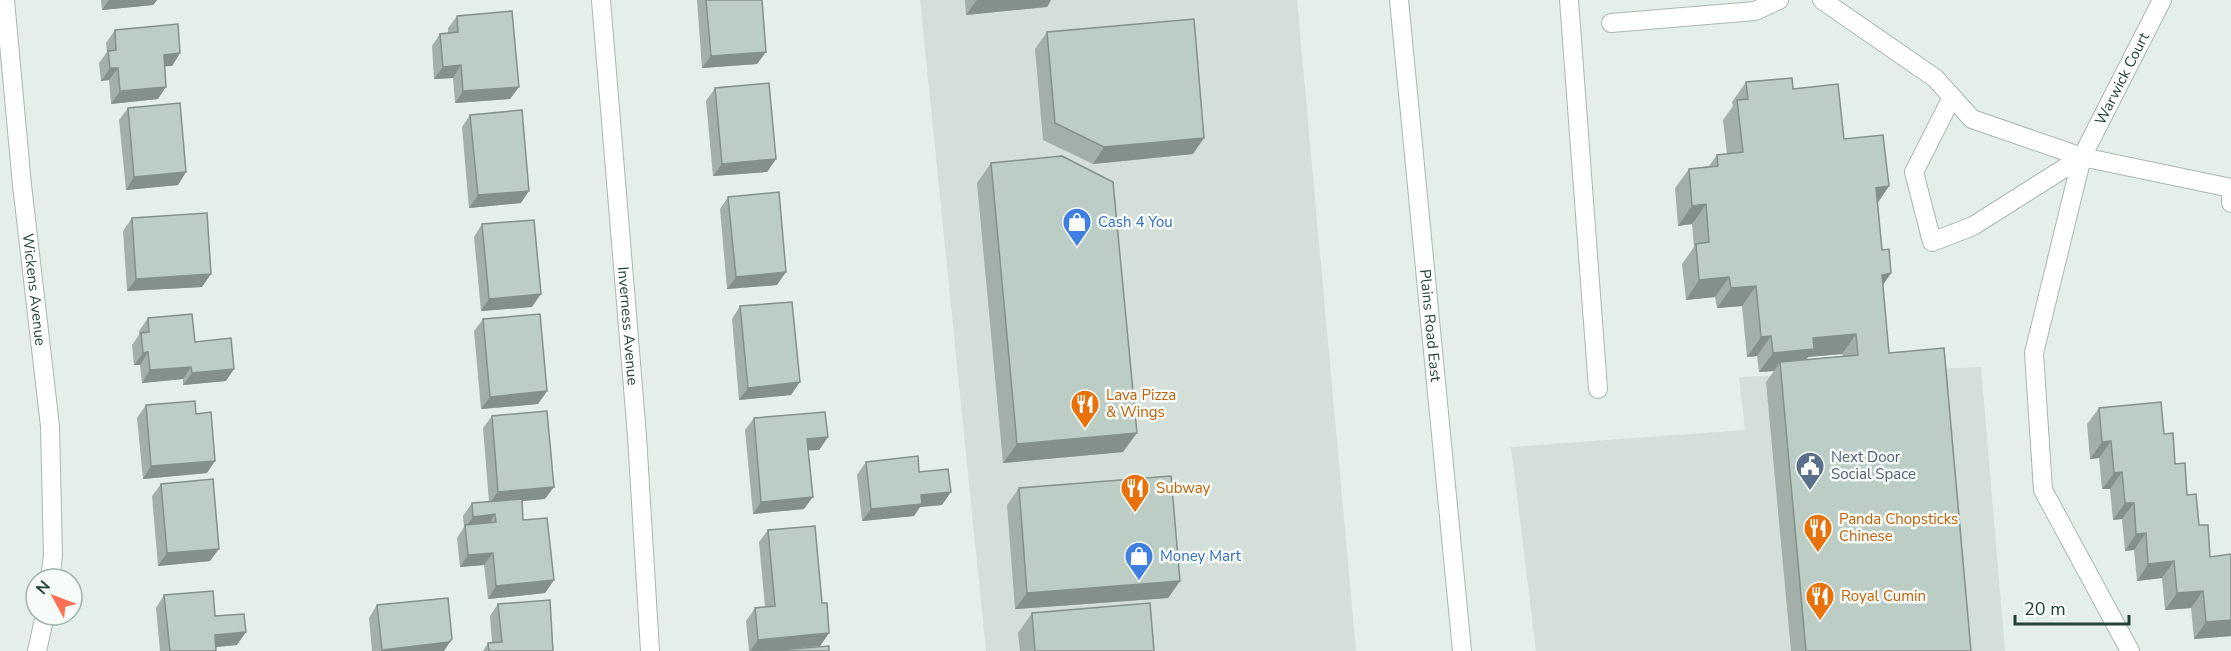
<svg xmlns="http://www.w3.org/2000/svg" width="2231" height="651" font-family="'Nunito Sans',sans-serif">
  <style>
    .built { fill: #d3dfd8 }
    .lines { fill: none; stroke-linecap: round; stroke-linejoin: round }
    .service-casing { stroke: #a7b8b0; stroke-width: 20 }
    .minor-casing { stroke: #a7b8b0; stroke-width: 20 }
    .secondary-casing { stroke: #a2bbb0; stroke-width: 20 }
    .service { stroke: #fff; stroke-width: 18 }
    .minor { stroke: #fff; stroke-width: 18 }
    .secondary { stroke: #fff; stroke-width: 18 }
    .wall { fill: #a2b0a9; fill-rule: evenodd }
    .shaded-wall { fill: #84908a }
    .building { fill: #bccdc5; stroke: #84908a; stroke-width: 1.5 }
    .labels { text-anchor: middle; stroke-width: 5; stroke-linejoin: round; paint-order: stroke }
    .street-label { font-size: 15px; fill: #224237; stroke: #f6fbf8 }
    .shop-label { font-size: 15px; fill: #366cbe; stroke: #f6fbf8; text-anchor: start }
    .food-label { font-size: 15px; fill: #c56008; stroke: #f6fbf8; text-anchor: start }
    .service-label { font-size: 15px; fill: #4e5e75; stroke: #f6fbf8; text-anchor: start }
  </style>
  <rect width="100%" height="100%" fill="#e5efe9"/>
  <path class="built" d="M920,0H1297L1356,651H986Z
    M1981,367L2005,651H1536L1511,447L1745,430L1739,377Z"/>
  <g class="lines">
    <g class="service-casing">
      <path id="service" d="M1569,0L1598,389
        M1822,0L1935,78L1972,119L2082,157L2231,188V203
        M1611,23L1755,11L1779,0
        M1952,97L1914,172L1932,242L1973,226L2082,157
        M2082,157L2034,353L2043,490L2130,651"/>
    </g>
    <g class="minor-casing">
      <g id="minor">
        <path id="s1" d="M5,0L22,185L50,426L53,556L50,579"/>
        <path id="s2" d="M601,0L637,436L650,651"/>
        <path id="s3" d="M2082,157L2162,0"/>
        <path d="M37,651L45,615"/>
      </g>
    </g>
    <g class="secondary-casing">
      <g id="secondary">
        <path id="s4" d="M1399,0L1462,651"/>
      </g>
    </g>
    <use href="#service" class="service"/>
    <use href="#minor" class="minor"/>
    <use href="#secondary" class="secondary"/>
  </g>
  <path class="wall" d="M101,0H157L153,5L102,10Z
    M697,0H762L766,52L757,64L702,68Z
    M965,0H1051L1047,7L966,15Z
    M457,16L510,99L455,103L453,78L434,79L432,46L440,34L448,33V28Z
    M115,30L180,53L172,66H165L158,99L111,104L109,80L101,81L99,63L107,52L106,43Z
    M1047,32L1193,154L1093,164L1043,140L1035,49Z
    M1746,82L1793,89L1844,139L1889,186L1878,203L1882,250L1891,273L1883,285L1889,353L1971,651H1791L1766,382L1774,371L1759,372L1757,356L1747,357L1742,306L1717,308L1715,297L1686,300L1682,264L1694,247L1692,224L1678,226L1675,188L1689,169L1709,166L1717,155L1727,154L1723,120L1733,106L1732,102ZM1842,354L1843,356L1806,360L1808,357Z
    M715,88L776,159L767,172L713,176L706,101Z
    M128,108L186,172L178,185L126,190L119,120Z
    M470,115L521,203L469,208L462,127Z
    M991,163L1123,452L1003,463L977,183Z
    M728,197L777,285L727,289L720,209Z
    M132,218L202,287L127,291L123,231Z
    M482,224L532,307L481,311L474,237Z
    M740,306L791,395L739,400L732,319Z
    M148,318L195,342L226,381L183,385V379L142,383L140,365H134L132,345L139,335V331Z
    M483,319L547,391L538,404L481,409L474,331Z
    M146,405L196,414L207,473L143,479L137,418Z
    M2099,408L2164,434L2210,557L2231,554V636L2194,639L2191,608L2165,610L2162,578L2137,581L2134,550L2125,551L2122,519L2113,520L2110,489H2102L2099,458L2090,459L2087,424Z
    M492,416L545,499L522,501L523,520L554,580L545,593L488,599L484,565L460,567L457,538L464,527L463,516L472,503L489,502L483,428Z
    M754,418L828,437L819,450H809L804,509L753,514L745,430Z
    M866,462L919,472L942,505L920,507L914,516L862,521L857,475Z
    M161,484L210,561L158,566L152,496Z
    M1019,488L1180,581L1168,598L1015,609L1007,505Z
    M768,530L822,603L829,633L820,646L764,651H749L746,621L755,608L765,607L759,542Z
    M164,595L215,616L237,645L216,647V651H160L156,608Z
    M498,604L553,651L492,643L490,616Z
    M377,605L444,651H372L369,618Z
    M1032,613L1154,651H1020L1018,633Z
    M488,643L489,651H483Z"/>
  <path class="shaded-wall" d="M109,0H157L153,5L102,10Z
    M977,0H1051L1047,7L966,15Z
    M766,52L757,64L702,68L711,56Z
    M180,53L172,66L155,67L164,55Z
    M461,65L453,78L434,79L443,67Z
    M110,68H118L109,80L101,81Z
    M166,87L158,99L111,104L120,91Z
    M519,87L510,99L455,103L463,91Z
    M1204,138L1193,154L1093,164L1104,147Z
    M776,159L767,172L713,176L722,164Z
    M186,172L178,185L126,190L134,177Z
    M1889,186L1875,206L1876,188Z
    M529,191L521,203L469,208L478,195Z
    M1706,204L1692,224L1678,226L1692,206Z
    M786,272L777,285L727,289L736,277Z
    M1891,273L1877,293L1882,275Z
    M211,274L202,287L127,291L136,279Z
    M1729,277L1715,297L1686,300L1699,280Z
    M1756,286L1742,306L1717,308L1731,288Z
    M541,294L532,307L481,311L489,299Z
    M1856,334L1842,354L1808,357L1800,369L1780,362L1774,371L1759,372L1773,353L1813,338Z
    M1771,336L1757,356L1747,357L1761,337Z
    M148,352L140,365H134L143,353Z
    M191,367L183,379L142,383L150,370Z
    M234,369L226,381L183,385L192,373Z
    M800,382L791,395L739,400L748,388Z
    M547,391L538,404L481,409L490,397Z
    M1137,433L1123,452L1003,463L1017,444Z
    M828,437L819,450L799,451L807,439Z
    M2111,441L2099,458L2090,459L2102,442Z
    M215,461L207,473L143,479L151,466Z
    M2122,472L2110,489H2102L2114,473Z
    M554,487L545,499L489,504L498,492Z
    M951,492L942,505L920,507L914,516L862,521L871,509L921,495Z
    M813,497L804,509L753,514L761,502Z
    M2125,503H2134L2122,519L2113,520Z
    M495,514L487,527H466L473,517Z
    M2146,533L2134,550L2125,551L2136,534Z
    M219,549L210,561L158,566L167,553Z
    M493,553L484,565L460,567L468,555Z
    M2174,561L2162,578L2137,581L2148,564Z
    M554,580L545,593L488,599L496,586Z
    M1180,581L1168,598L1015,609L1027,593Z
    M2203,591L2191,608L2165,610L2177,593Z
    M2231,620V636L2194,639L2206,622Z
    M246,632L237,645L206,648L215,635Z
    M829,633L820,646L764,651H750L758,640Z
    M452,639L444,651H381L382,650Z"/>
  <path class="building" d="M706,0H762L766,52L711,56Z
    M512,11L519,87L463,91L461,65L443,67L440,34L458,32L457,16Z
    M1194,19L1204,138L1104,147L1055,123L1047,32Z
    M178,24L180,53L164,55L166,87L120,91L118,68H110L108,51L116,50L115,30Z
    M1792,78L1793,89L1838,84L1844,139L1883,135L1889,186L1876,188L1882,250L1889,249L1891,273L1882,275L1889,353L1944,348L1971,651H1806L1780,362L1858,355L1856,334L1813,338L1814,349L1773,353L1771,336L1761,337L1756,286L1731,288L1729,277L1699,280L1696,244L1709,242L1706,204L1692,206L1689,169L1718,166L1717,155L1743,152L1737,100L1748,99L1746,82Z
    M769,83L776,159L722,164L715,88Z
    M180,103L186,172L134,177L128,108Z
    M522,110L529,191L478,195L470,115Z
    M1062,156L1113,182L1137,433L1017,444L991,163Z
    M779,192L786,272L736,277L728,197Z
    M207,213L211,274L136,279L132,218Z
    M534,220L541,294L489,299L482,224Z
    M792,302L800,382L748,388L740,306Z
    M192,314L195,342L231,338L234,369L192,373L191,367L150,370L148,352L143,353L141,333L149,332L148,318Z
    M540,314L547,391L490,397L483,319Z
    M195,401L196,414L211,412L215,461L151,466L146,405Z
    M2161,402L2164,434L2173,433L2175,464L2185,463L2187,495L2196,494L2199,525H2208L2210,557L2231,554V620L2206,622L2203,591L2177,593L2174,561L2148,564L2146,533L2136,534L2134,503H2125L2122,472L2114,473L2111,441L2102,442L2099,408Z
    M547,411L554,487L498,492L492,416Z
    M825,412L828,437L807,439L813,497L761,502L754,418Z
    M918,456L919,472L948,469L951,492L921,495L922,504L871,509L866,462Z
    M1171,476L1180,581L1027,593L1019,488Z
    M213,479L219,549L167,553L161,484Z
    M522,499L523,520L547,518L554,580L496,586L493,553L468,555L465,525L496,522L495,514L473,517L472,503Z
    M815,526L822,603H827L829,633L758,640L755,608L775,606L768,530Z
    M213,591L215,616L244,614L246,632L215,635L216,651H170L164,595Z
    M448,598L452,639L449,642L382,650L377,605Z
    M550,600L553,651H489L488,643L502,642L498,604Z
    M1150,603L1154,651H1035L1032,613Z
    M829,646V651H766Z"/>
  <defs>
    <g id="shop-pin" transform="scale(1.5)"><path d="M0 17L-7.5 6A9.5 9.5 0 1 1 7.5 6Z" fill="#3f7fe0" stroke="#f6fbf8"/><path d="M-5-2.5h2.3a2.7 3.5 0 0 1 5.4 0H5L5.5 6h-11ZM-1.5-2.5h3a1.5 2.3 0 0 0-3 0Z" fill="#fff"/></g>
    <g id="restaurant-pin" transform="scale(1.5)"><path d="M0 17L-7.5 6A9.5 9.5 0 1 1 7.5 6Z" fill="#e8710a" stroke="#f6fbf8"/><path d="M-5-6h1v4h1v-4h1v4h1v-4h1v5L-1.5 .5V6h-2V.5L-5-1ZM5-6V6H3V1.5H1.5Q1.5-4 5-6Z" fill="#fff"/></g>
    <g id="civic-pin" transform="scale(1.5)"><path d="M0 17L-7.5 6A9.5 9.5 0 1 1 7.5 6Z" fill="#5c6f8a" stroke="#f6fbf8"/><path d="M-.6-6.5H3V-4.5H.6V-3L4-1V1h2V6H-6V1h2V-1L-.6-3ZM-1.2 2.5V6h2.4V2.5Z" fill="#fff"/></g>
  </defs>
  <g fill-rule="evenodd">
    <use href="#shop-pin" x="1077" y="222"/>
    <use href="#restaurant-pin" x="1085" y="404"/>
    <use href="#civic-pin" x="1810" y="466"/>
    <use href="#restaurant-pin" x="1135" y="488"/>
    <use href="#restaurant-pin" x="1818" y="528"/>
    <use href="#shop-pin" x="1139" y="556"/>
    <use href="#restaurant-pin" x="1820" y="596"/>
  </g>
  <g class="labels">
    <g class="street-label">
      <text dy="5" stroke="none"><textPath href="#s3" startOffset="88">Warwick Court</textPath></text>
      <text dy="5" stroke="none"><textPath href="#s1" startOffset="291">Wickens Avenue</textPath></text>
      <text dy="5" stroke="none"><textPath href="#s2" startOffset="327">Inverness Avenue</textPath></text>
      <text dy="5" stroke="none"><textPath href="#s4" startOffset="327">Plains Road East</textPath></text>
    </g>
    <g class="shop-label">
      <text x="1098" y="227">Cash 4 You</text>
      <text x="1160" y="561">Money Mart</text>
    </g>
    <g class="food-label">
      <text x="1106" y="400">Lava Pizza<tspan x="1106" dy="17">&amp; Wings</tspan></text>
      <text x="1156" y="493">Subway</text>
      <text x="1839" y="524">Panda Chopsticks<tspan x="1839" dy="17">Chinese</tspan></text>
      <text x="1841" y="601">Royal Cumin</text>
    </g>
    <g class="service-label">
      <text x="1831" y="462">Next Door<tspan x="1831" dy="17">Social Space</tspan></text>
    </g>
  </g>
  <g transform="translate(54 597) rotate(311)"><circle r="28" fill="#f6fbf8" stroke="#a1b1ab" stroke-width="1.5"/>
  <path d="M0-4.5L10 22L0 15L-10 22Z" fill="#fb7057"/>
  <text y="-9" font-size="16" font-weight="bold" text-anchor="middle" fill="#224237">N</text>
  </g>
  <path d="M2015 615v9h114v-9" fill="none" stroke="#224237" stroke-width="3"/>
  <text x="2024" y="615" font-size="18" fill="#224237" stroke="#f6fbf8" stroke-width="4.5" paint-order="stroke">20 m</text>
</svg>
